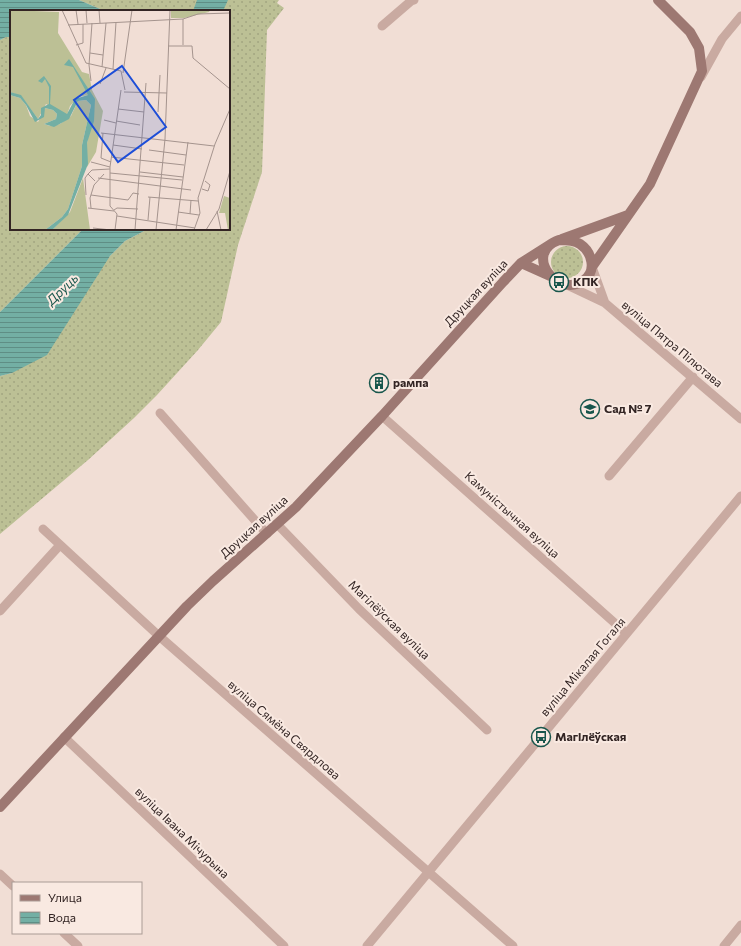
<svg xmlns="http://www.w3.org/2000/svg" width="741" height="946" font-family="Commissioner,sans-serif">
  <style>
    .grass { fill: url(#grass-dots) }
    .water { fill: url(#water-rules) }
    .lines { fill: none; stroke-linecap: round; stroke-linejoin: round }
    .street { stroke: #c9aaa1; stroke-width: 9 }
    .secondary { stroke: #9d7872; stroke-width: 10 }
    .labels { text-anchor: middle; stroke-width: 4; stroke-linejoin: round; paint-order: stroke }
    .poi-label { font-size: 12px; font-weight: bold; fill: #332524; stroke: #f9e9e1; text-anchor: start }
    .street-label { font-size: 12px; fill: #332524; stroke: #f9e9e1 }
    .water-label { font-size: 13px; font-style: italic; fill: #18564c; stroke: #f9e9e1 }
    .inset-road { fill: none; stroke: #a5948e; stroke-width: 1 }
    .view { fill: #1d4ed8; fill-opacity: 0.15; stroke: #1d4ed8; stroke-width: 2 }
    .inset-edge { fill: none; stroke: #332524; stroke-width: 2 }
  </style>
  <defs>
    <pattern id="grass-dots" width="8" height="8" patternUnits="userSpaceOnUse"><rect width="8" height="8" fill="#bcc095"/><path d="M2 2h.1M6 6h.1" fill="none" stroke="#a2a580" stroke-width="1.8" stroke-linecap="round"/></pattern>
    <pattern id="water-rules" width="6" height="5" patternUnits="userSpaceOnUse"><rect width="6" height="5" fill="#73afa4"/><path d="M0 2.5h6" fill="none" stroke="#5f8e85"/></pattern>
  </defs>
  <rect width="100%" height="100%" fill="#f1ded5"/>
  <path class="grass" d="M79,0H279L277,3L284,8L267,30L262,172L238,245L221,322L198,350L157,395L134,418L88,460L0,534V376L12,373L110,256L125,241L148,229H229V11H105Z
    M6,37H11V229H83L0,312V40Z
    M551 262a16 16 0 1 1 32 0a16 16 0 1 1-32 0Z"/>
  <path class="water" d="M0,0H79L105,11H11V37H6L0,40Z
    M197,0H228L223,11H193Z
    M83,229H148L125,241L110,256L47,355L12,373L0,376V312Z"/>
  <g class="lines">
    <path class="street" d="M382,26L411,1L414,0
      M701,77L722,39L741,16
      M592,267L605,303
      M567,285L605,303L741,419
      M160,413L267,534
      M382,416L626,633
      M609,476L693,377
      M277,524L359,609L487,730
      M43,529L159,636L513,946
      M0,611L60,545
      M64,737L284,946
      M0,874L13,886
      M64,933L78,946
      M367,946L741,496
      M724,946L741,925"/>
    <path class="secondary" d="M562,239L628,215
      M559,240C567,240 574,240 580,244C592,252 597,271 584,280C558,300 522,253 559,240Z
      M521,263L550,276
      M592,267L650,184L702,71L699,48L690,32L658,0
      M0,807L187,606L213,581L296,507L382,416L503,282L521,263L551,244"/>
  </g>
  <defs>
    <g id="bus-ring" transform="scale(1)"><circle r="9.5" fill="#f9e9e1" stroke="#18564c" stroke-width="1.5"/><path d="M-5-6H5V4H4V6H2V4H-2V6H-4V4H-5ZM-3.5-4V0h7V-4ZM-3.5 1.2v1.5H-2V1.2ZM2 1.2v1.5H3.5V1.2Z" fill="#18564c"/></g>
    <g id="building-ring" transform="scale(1)"><circle r="9.5" fill="#f9e9e1" stroke="#18564c" stroke-width="1.5"/><path d="M-4-6H4V6H1V3H-1V6H-4ZM-2.5-4.3h1.7v1.8h-1.7ZM.8-4.3h1.7v1.8H.8ZM-2.5-1h1.7V.8h-1.7ZM.8-1h1.7V.8H.8Z" fill="#18564c"/></g>
    <g id="school-ring" transform="scale(1)"><circle r="9.5" fill="#f9e9e1" stroke="#18564c" stroke-width="1.5"/><path d="M0-5L7-2L0 1L-7-2ZM-4 1L0 2.5L4 1V4Q0 6-4 4Z" fill="#18564c"/></g>
  </defs>
  <g fill-rule="evenodd">
    <use href="#bus-ring" x="559" y="282"/>
    <use href="#building-ring" x="379" y="383"/>
    <use href="#school-ring" x="590" y="409"/>
    <use href="#bus-ring" x="541" y="737"/>
  </g>
  <g class="labels">
    <g class="poi-label">
      <text x="573" y="286">КПК</text>
      <text x="393" y="387">рампа</text>
      <text x="604" y="413">Сад № 7</text>
      <text x="555" y="741">Магілёўская</text>
    </g>
    <g class="street-label">
      <text transform="translate(476 293) rotate(-47)" y="4">Друцкая вуліца</text>
      <text transform="translate(672 344) rotate(40)" y="4">вуліца Пятра Пілютава</text>
      <text transform="translate(512 515) rotate(42)" y="4">Камуністычная вуліца</text>
      <text transform="translate(254 527) rotate(-42)" y="4">Друцкая вуліца</text>
      <text transform="translate(389 620) rotate(44)" y="4">Магілёўская вуліца</text>
      <text transform="translate(583 667) rotate(-50)" y="4">вуліца Мікалая Гогаля</text>
      <text transform="translate(284 730) rotate(41)" y="4">вуліца Сямёна Свярдлова</text>
      <text transform="translate(182 833) rotate(44)" y="4">вуліца Івана Мічурына</text>
    </g>
    <g class="water-label">
      <text transform="translate(62 289) rotate(-44)" y="5">Друць</text>
    </g>
  </g>
  <g transform="translate(10 10)">
    <rect width="220" height="220" fill="#f1ded5"/>
    <path d="M0,0L49,2L48,23L72,62L79,64L82,80L93,101L86,142L77,157V133L84,98L78,85L68,87L60,96L57,105L36,94L28,109L11,86L0,82ZM161,0H200L199,2L174,8H161ZM0,85L10,88L16,95L20,106L28,112L35,98L43,100L47,104L46,109L34,114L40,116L50,114L61,106L68,91L76,90L81,95L72,135V156L58,199L52,207L35,220H0ZM73,168L80,220H42L60,202Z" fill="#bcc095"/>
    <path d="M214,186L220,188V220H218L215,203H209Z" fill="#bcc095"/>
    <path d="M59,49L85,89L84,111L77,133L78,154L58,205L42,220H35L52,207L58,199L72,156V135L81,95L76,90L68,91L59,109L44,117L34,114L46,109L47,104L43,100L35,98L34,107L25,112L16,95L10,88L0,85V82L11,85L28,109L31,105V98L39,94V77L35,69L32,73L28,71L34,66L41,76L40,94L57,104L65,89L78,85L63,57L54,55Z" fill="#73afa4"/>
    <path class="inset-road" d="M52,0L76,53L111,61L115,80M66,0L68,14M76,0L77,13M89,0L90,13M58,15L173,9L188,4L220,3M66,35L73,33V14M173,35V9M158,36H182L183,48L220,79M80,43L93,45M79,55L82,13M79,55L81,71M92,57L96,13M103,59L106,12M113,63L122,0M90,74L96,58M114,82L157,83M108,99L134,102M148,102L150,65M94,110L106,113M106,111L130,115M91,123L204,136M93,123L91,148L101,152M103,135L132,139M139,140L176,145M101,147L174,155M81,152L100,157M130,162L173,167M100,163L172,170M88,168L181,180M85,171L78,164L82,160L100,159M192,179L198,181L200,175L195,171M76,185L75,168L78,164M81,185L118,190L123,183L129,184M138,187L188,191M78,198L104,201M81,198L80,188L84,175L94,164M104,200L107,198L128,199M207,201L211,220M168,202L189,205M180,204L181,190M107,206L185,218M138,210L140,187M83,218L101,220M105,220L107,204L100,196V157L111,80M125,220L136,73M146,220L155,129L160,0M166,220L178,132M184,220L190,203L188,188L205,134L220,99M196,220L209,199L220,161"/>
    <path class="view" d="M112,56L156,117L108,152L64,90Z"/>
    <rect width="220" height="220" class="inset-edge"/>
  </g>
  <rect x="12" y="882" width="130" height="52" fill="#f9e9e1" stroke="#aa9b95"/>
  <rect x="20" y="895" width="20" height="6" fill="#9d7872" stroke="#aa9b95"/>
  <text x="48" y="902" font-size="12" fill="#332524">Улица</text>
  <rect x="20" y="912" width="20" height="12" fill="url(#water-rules)" stroke="#aa9b95"/>
  <text x="48" y="922" font-size="12" fill="#332524">Вода</text>
</svg>
